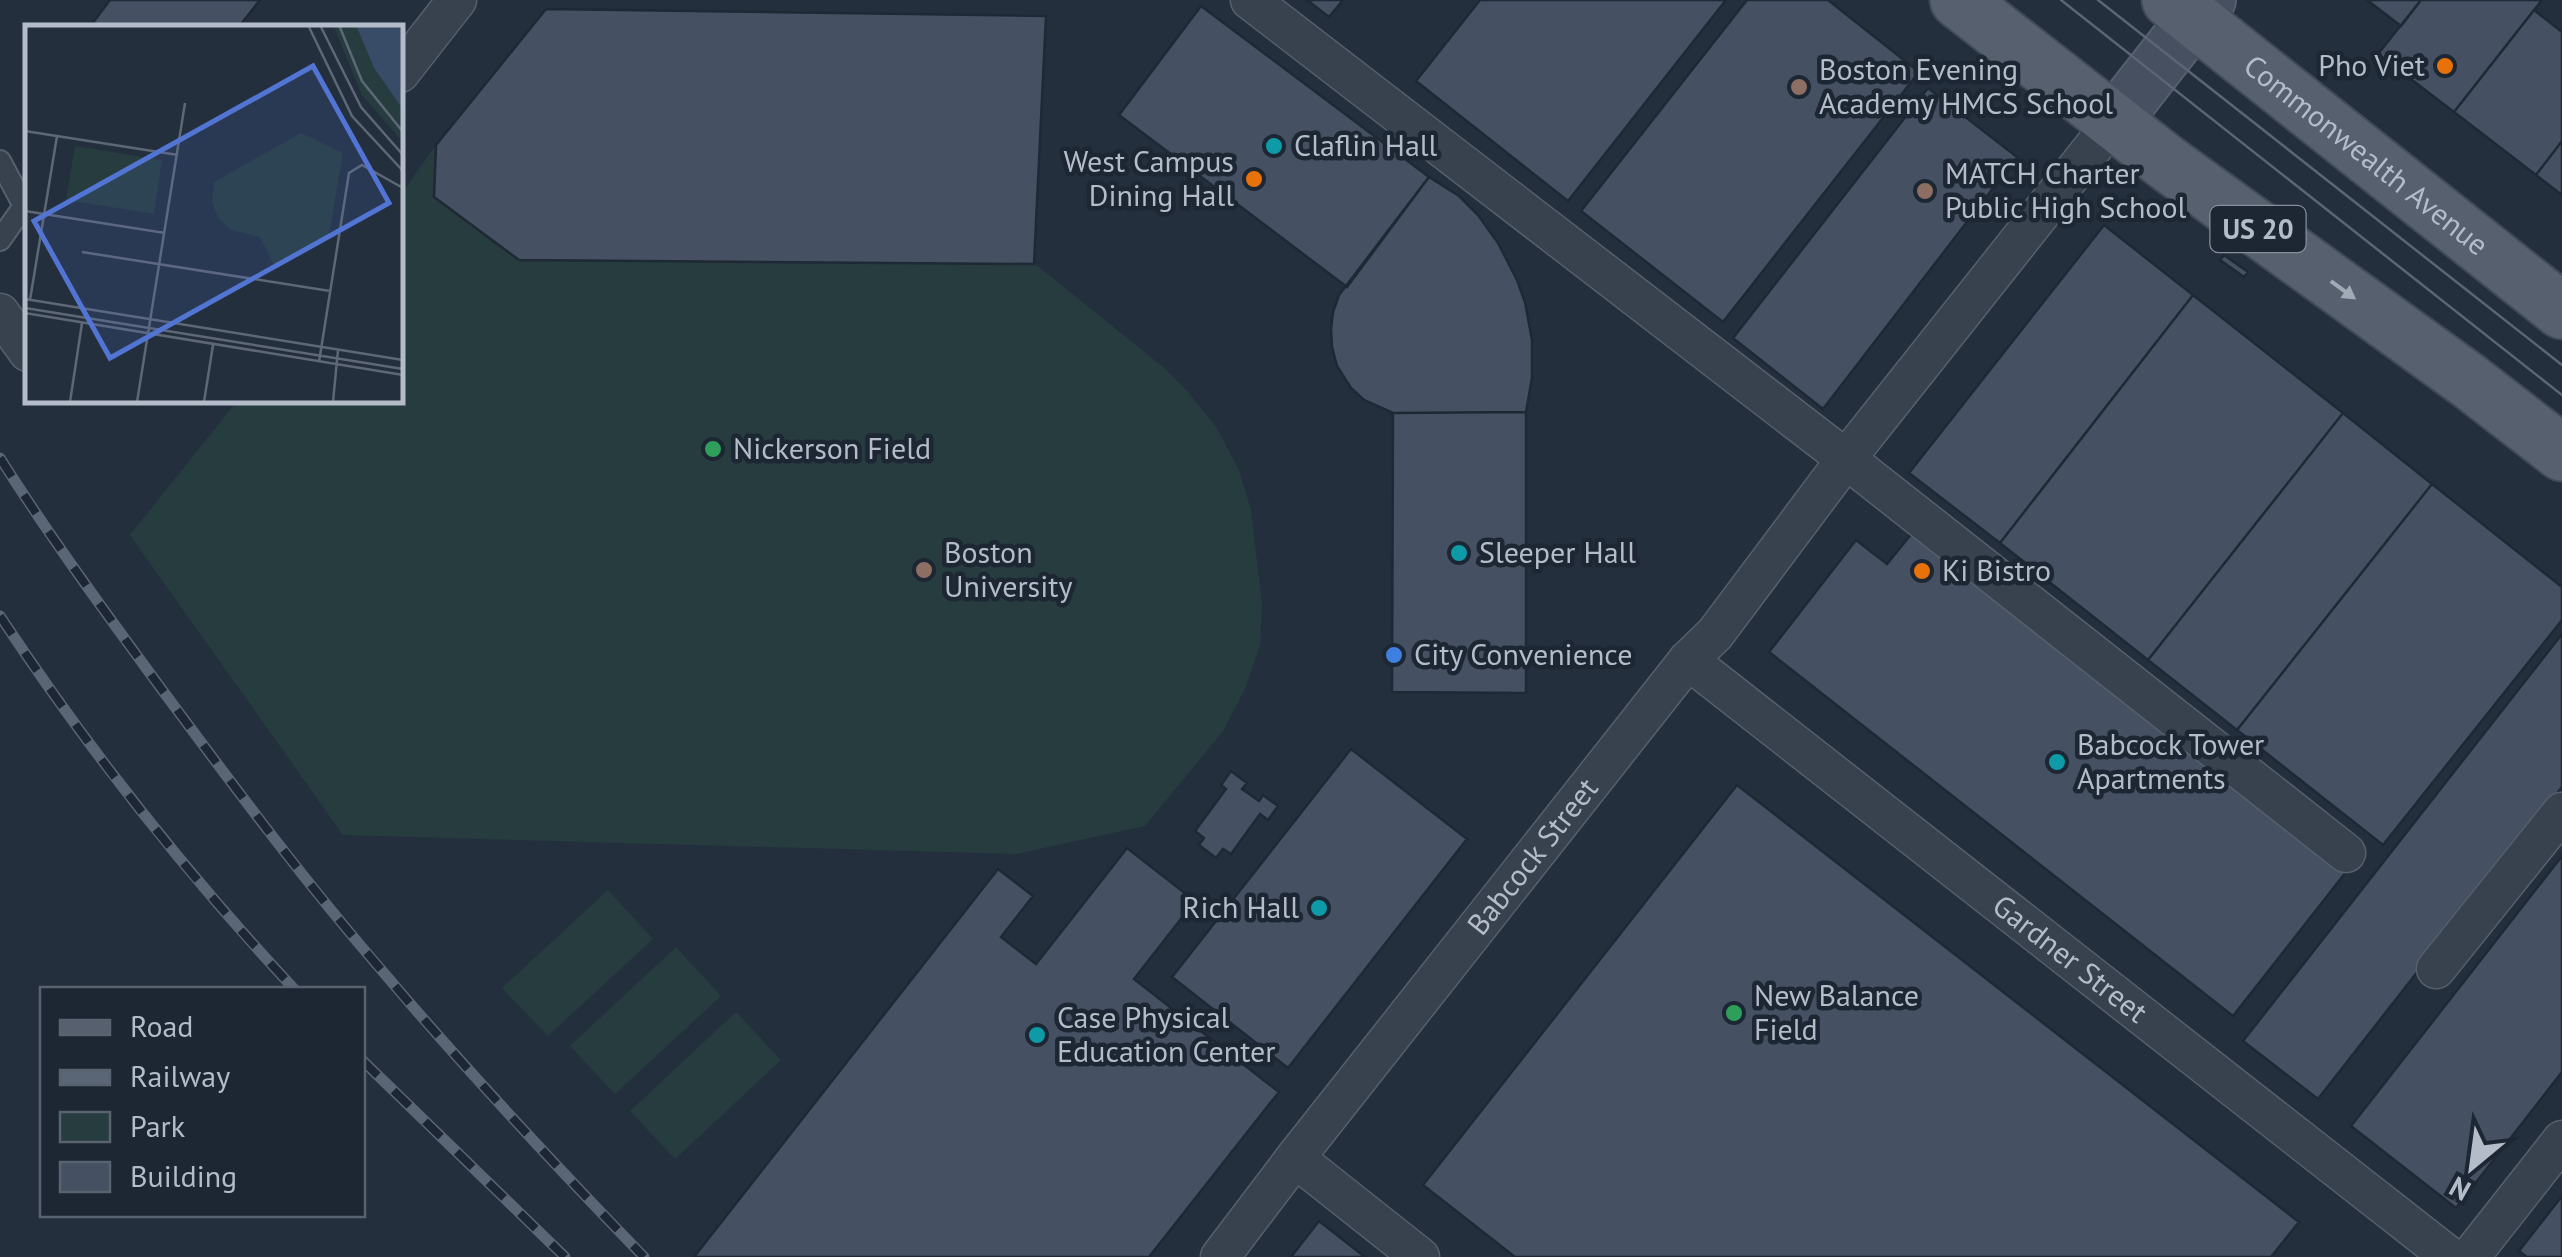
<svg xmlns="http://www.w3.org/2000/svg" width="2562" height="1257" font-family="'PT Sans',sans-serif">
  <style>
    .green { fill: #263c3f }
    .building { fill: #455162; stroke: #1f2835; stroke-width: 2.5 }
    .lines { fill: none; stroke-linecap: round; stroke-linejoin: round }
    .lane-casing { stroke: #565f6c; stroke-width: 24 }
    .street-casing { stroke: #565f6c; stroke-width: 41 }
    .secondary-casing { stroke: #565f6c; stroke-width: 56 }
    .primary-casing { stroke: #414a57; stroke-width: 59 }
    .lane { stroke: #38414e; stroke-width: 20 }
    .street { stroke: #38414e; stroke-width: 38 }
    .secondary { stroke: #465061; stroke-width: 52 }
    .primary { stroke: #56606e; stroke-width: 55 }
    .tram { stroke: #5a6575; stroke-width: 2.5 }
    .rail-casing { stroke: #5a6575; stroke-width: 11 }
    .rail { stroke: #1d2633; stroke-width: 8; stroke-dasharray: 22; stroke-linecap: butt }
    .oneway { fill: #a1aab7 }
    .food-dot { fill: #e8710a; stroke: #1d2633; stroke-width: 4 }
    .education-dot { fill: #8d6e63; stroke: #1d2633; stroke-width: 4 }
    .culture-dot { fill: #0f9aa8; stroke: #1d2633; stroke-width: 4 }
    .leisure-dot { fill: #2e9e5b; stroke: #1d2633; stroke-width: 4 }
    .shop-dot { fill: #3f7fe0; stroke: #1d2633; stroke-width: 4 }
    .labels { text-anchor: middle; stroke-width: 9; stroke-linejoin: round; paint-order: stroke }
    .shield { fill: #1d2633; stroke: #878f9c; stroke-width: 2.5 }
    .shield-label { font-size: 28px; font-weight: bold; fill: #b4bcc9 }
    .poi-label { font-size: 30px; fill: #b4bcc9; stroke: #1d2633; text-anchor: start }
    .street-label { font-size: 30px; fill: #b4bcc9; stroke: #1d2633 }
    .inset-road { fill: none; stroke: #5e6776; stroke-width: 2.5 }
    .view { fill: #5274d3; fill-opacity: 0.15; stroke: #5274d3; stroke-width: 5 }
    .inset-edge { fill: none; stroke: #b4bcc9; stroke-width: 5 }
  </style>
  <rect width="100%" height="100%" fill="#242f3e"/>
  <path class="green" d="M546,9L1046,16L1034,263L1163,367L1188,392L1216,427L1239,470L1251,510L1262,604L1260,645L1245,689L1223,731L1145,826L1016,854L343,835L130,535L238,400H400V196L436,145Z
    M608,890L653,939L548,1036L502,988Z
    M676,947L721,996L615,1094L570,1046Z
    M736,1012L781,1060L675,1159L630,1111Z"/>
  <path class="building" d="M110,0H260L238,28H89Z
    M1307,0H1343L1329,17Z
    M1480,0H1726L1568,201L1416,81Z
    M1747,0H1828L1919,72L1723,322L1581,211Z
    M2367,0H2421L2401,26Z
    M2421,0H2542L2454,112L2378,54Z
    M1201,6L1429,177L1347,287L1119,115Z
    M546,9L1046,16L1034,264L519,260L434,197L436,145Z
    M2534,10L2562,32V141L2536,175L2454,112Z
    M1928,88L2017,157L1823,409L1733,338Z
    M2562,141V195L2536,175Z
    M1429,177L1459,196L1478,215L1498,243L1517,280L1525,302L1532,340V378L1526,412L1393,413L1364,400L1351,388L1337,366L1332,347L1331,329L1333,312L1339,295Z
    M2104,225L2193,295L2000,543L1909,473Z
    M2224,255L2248,272L2244,277L2220,260Z
    M2193,295L2343,413L2148,660L2000,543Z
    M1526,412V693L1392,692L1393,413Z
    M2343,413L2432,484L2237,730L2148,660Z
    M2432,484L2562,587V620L2383,845L2237,730Z
    M1913,532L2346,872L2233,1016L1769,652L1856,540L1887,564Z
    M2562,634V787L2318,1099L2243,1041Z
    M1351,749L1467,839L1288,1068L1172,977Z
    M1231,771L1247,783L1242,789L1259,801L1263,795L1278,806L1268,820L1260,814L1231,854L1223,849L1216,858L1199,845L1204,838L1195,831L1226,789L1221,785Z
    M1737,785L2299,1222L2271,1257H1515L1423,1185Z
    M1127,848L1195,901L1134,979L1279,1092L1149,1257H694L998,869L1033,896L1001,937L1036,964Z
    M2562,856V1072L2456,1208L2351,1126Z
    M2562,1196V1257H2527L2519,1251Z
    M1319,1221L1365,1257H1291Z"/>
  <g class="lines">
    <g class="lane-casing">
      <path id="lane" d="M0,161L24,206L0,240"/>
    </g>
    <g class="street-casing">
      <g id="street">
        <path d="M1250,0L1846,459L2346,853"/>
        <path d="M400,73L457,0"/>
        <path d="M0,313L28,352"/>
        <path id="s1" d="M1688,660L2450,1257"/>
        <path d="M2436,969L2562,812"/>
        <path d="M1295,1158L1420,1257"/>
        <path id="s2" d="M1220,1257L1295,1158L1688,660L1715,634L1846,459L2114,121"/>
        <path d="M2470,1257L2562,1140"/>
      </g>
    </g>
    <g class="secondary-casing">
      <path id="secondary" d="M2114,121L2209,0"/>
    </g>
    <g class="primary-casing">
      <g id="primary">
        <path d="M1958,0L2167,163L2469,381L2562,453"/>
        <path id="s3" d="M2170,0L2562,311"/>
      </g>
    </g>
    <use href="#lane" class="lane"/>
    <use href="#street" class="street"/>
    <use href="#secondary" class="secondary"/>
    <use href="#primary" class="primary"/>
    <path class="tram" d="M2061,0L2562,395
      M2098,0L2562,365"/>
    <g class="rail-casing">
      <path id="rail" d="M0,458C50,537 105,612 160,687C232,784 305,882 384,973C467,1071 555,1165 644,1257
        M0,616C88,749 186,873 295,990
        M362,1060L565,1257"/>
    </g>
    <use href="#rail" class="rail"/>
  </g>
  <defs><path id="oneway-solid" d="M-6-.8H1V-3.2L6.5 0L1 3.2V.8H-6Z" transform="scale(2.5)"/></defs>
  <use class="oneway" href="#oneway-solid" transform="translate(2343 290) rotate(36)"/>
  <g class="food-dot">
    <circle cx="2445" cy="66" r="10"/>
    <circle cx="1254" cy="179" r="10"/>
    <circle cx="1922" cy="571" r="10"/>
  </g>
  <g class="education-dot">
    <circle cx="1799" cy="87" r="10"/>
    <circle cx="1925" cy="191" r="10"/>
    <circle cx="924" cy="570" r="10"/>
  </g>
  <g class="culture-dot">
    <circle cx="1274" cy="146" r="10"/>
    <circle cx="1459" cy="553" r="10"/>
    <circle cx="2057" cy="762" r="10"/>
    <circle cx="1319" cy="908" r="10"/>
    <circle cx="1037" cy="1035" r="10"/>
  </g>
  <g class="leisure-dot">
    <circle cx="713" cy="449" r="10"/>
    <circle cx="1734" cy="1013" r="10"/>
  </g>
  <circle class="shop-dot" cx="1394" cy="655" r="10"/>
  <g class="labels">
    <rect class="shield" x="2210.5" y="206" width="95" height="46" rx="8"/>
    <g class="shield-label">
      <text x="2258" y="239">US 20</text>
    </g>
    <g class="poi-label">
      <text x="2425" y="76" text-anchor="end">Pho Viet</text>
      <text x="1819" y="80">Boston Evening<tspan x="1819" dy="34">Academy HMCS School</tspan></text>
      <text x="1294" y="156">Claflin Hall</text>
      <text x="1234" y="172" text-anchor="end">West Campus<tspan x="1234" dy="34">Dining Hall</tspan></text>
      <text x="1945" y="184">MATCH Charter<tspan x="1945" dy="34">Public High School</tspan></text>
      <text x="733" y="459">Nickerson Field</text>
      <text x="944" y="563">Boston<tspan x="944" dy="34">University</tspan></text>
      <text x="1479" y="563">Sleeper Hall</text>
      <text x="1942" y="581">Ki Bistro</text>
      <text x="1414" y="665">City Convenience</text>
      <text x="2077" y="755">Babcock Tower<tspan x="2077" dy="34">Apartments</tspan></text>
      <text x="1299" y="918" text-anchor="end">Rich Hall</text>
      <text x="1754" y="1006">New Balance<tspan x="1754" dy="34">Field</tspan></text>
      <text x="1057" y="1028">Case Physical<tspan x="1057" dy="34">Education Center</tspan></text>
    </g>
    <g class="street-label">
      <text dy="10" stroke="none"><textPath href="#s3" startOffset="250">Commonwealth Avenue</textPath></text>
      <text dy="10" stroke="none"><textPath href="#s2" startOffset="508">Babcock Street</textPath></text>
      <text dy="10" stroke="none"><textPath href="#s1" startOffset="485">Gardner Street</textPath></text>
    </g>
  </g>
  <g transform="translate(25 25)">
    <rect width="378" height="378" fill="#242f3e"/>
    <path d="M308,0H331L349,43L377,83V116L337,70ZM276,108L318,128L304,210L249,240L235,212L206,205L194,194L187,178L189,157ZM50,121L137,135L129,189L41,175Z" fill="#263c3f"/>
    <path d="M331,0H377V83L349,43Z" fill="#394c67"/>
    <path class="inset-road" d="M283,0L327,91L378,146M295,0L336,82L378,130M314,0L337,56L378,107M0,106L153,130M0,186L140,208M57,227L305,266M0,274L378,335M5,275L32,111M0,283L378,344M0,288L378,350M294,337L324,148L337,140L378,163M45,377L57,298M112,377L160,78M179,377L188,320M308,377L313,325"/>
    <path class="view" d="M288,41L364,178L85,333L9,196Z"/>
    <rect width="378" height="378" class="inset-edge"/>
  </g>
  <rect x="40" y="987" width="325" height="230" fill="#1d2633" stroke="#59626f" stroke-width="2.5"/>
  <rect x="60" y="1020" width="50" height="15" fill="#56606e" stroke="#59626f" stroke-width="2.5"/>
  <text x="130" y="1037" font-size="30" fill="#b4bcc9">Road</text>
  <rect x="60" y="1070" width="50" height="15" fill="#5a6575" stroke="#59626f" stroke-width="2.5"/>
  <text x="130" y="1087" font-size="30" fill="#b4bcc9">Railway</text>
  <rect x="60" y="1112" width="50" height="30" fill="#263c3f" stroke="#59626f" stroke-width="2.5"/>
  <text x="130" y="1137" font-size="30" fill="#b4bcc9">Park</text>
  <rect x="60" y="1162" width="50" height="30" fill="#455162" stroke="#59626f" stroke-width="2.5"/>
  <text x="130" y="1187" font-size="30" fill="#b4bcc9">Building</text>
  <g transform="translate(2472 1167) rotate(209)" stroke="#1d2633" stroke-width="8" paint-order="stroke">
  <path d="M0-8L18 38L0 25L-18 38Z" fill="#b4bcc9"/>
  <text y="-15" font-size="28" font-weight="bold" text-anchor="middle" fill="#b4bcc9">N</text>
  </g>
</svg>
